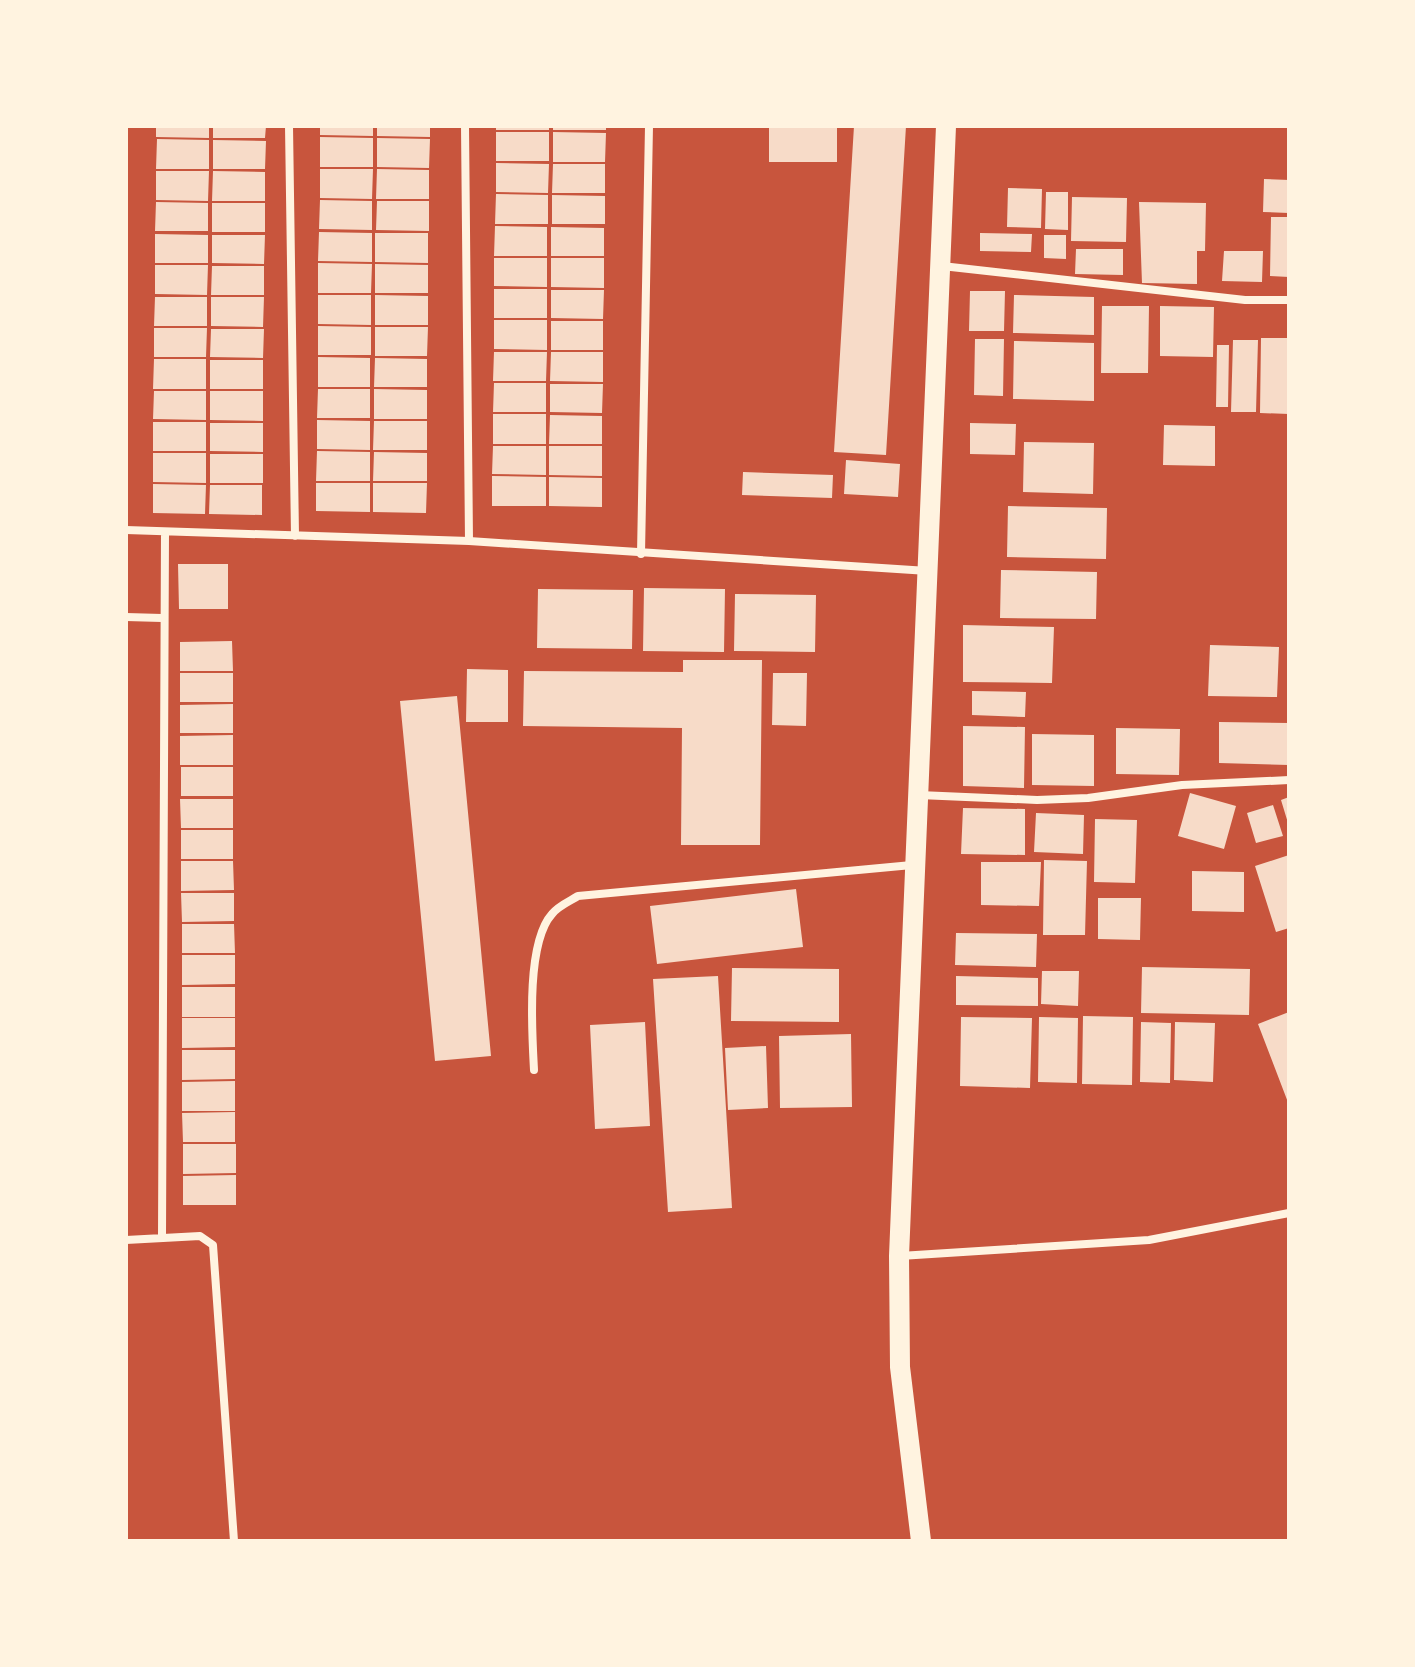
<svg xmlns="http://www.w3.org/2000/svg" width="1415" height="1667" font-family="'Fira Sans',sans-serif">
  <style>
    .building { fill: #f7dbc8 }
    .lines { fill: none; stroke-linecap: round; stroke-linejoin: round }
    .minor { stroke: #fff3e0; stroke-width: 8 }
    .primary { stroke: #fff3e0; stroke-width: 20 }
  </style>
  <rect width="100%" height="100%" fill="#c8553d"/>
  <path class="building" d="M156,126H209V138L156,137Z
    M213,126H266L265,138H213Z
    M320,126H373V136L320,135Z
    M377,126H430V137L377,136Z
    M496,126H549V130H496Z
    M553,126H606V130H553Z
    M769,126H837V162H769Z
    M854,126H906L886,455L834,452Z
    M496,132H549V161H496Z
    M553,132L606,133L605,162H553Z
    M320,137L373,138V167H320Z
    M377,138L430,139L429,168L377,167Z
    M157,139L209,140V169H156Z
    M213,140L266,141L265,169H213Z
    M496,163L549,164L548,193L496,192Z
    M553,164H605V193H552Z
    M320,169H373L372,199L320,198Z
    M377,169L429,170V199H376Z
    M156,171H209L208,201L156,200Z
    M213,171L265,172V201H212Z
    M1264,179L1289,180V213L1263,212Z
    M1008,188L1042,189L1041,228L1007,227Z
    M1046,192H1068V230L1045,229Z
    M496,194L548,195V224H495Z
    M552,195L605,196V224H552Z
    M1072,197L1127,198L1126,242L1071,241Z
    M320,200L372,201V230L319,229Z
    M377,201H429V231L376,230Z
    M156,202L208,203V231H155Z
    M1139,202L1206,203L1205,251H1197V284L1142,283Z
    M212,203H265V232H212Z
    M1271,217H1289V277L1270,276Z
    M495,226L547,227V256H494Z
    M551,227L604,228V256H551Z
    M319,232L372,233V262L318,261Z
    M375,233H428V263L375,262Z
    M980,233L1032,234L1031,252L980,251Z
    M155,234L208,235V263H155Z
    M212,235H265L264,264L212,263Z
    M1044,235H1066V259L1044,258Z
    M1076,249H1123V275L1075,274Z
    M1224,251H1263L1262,282L1222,281Z
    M494,258H547V287L494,286Z
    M551,258H604V288L551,287Z
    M318,263L372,264L371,293H318Z
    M375,264L428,265V293H375Z
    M155,265H208L207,295L155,294Z
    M212,266H264V295H211Z
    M494,289H547V318H494Z
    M551,290H604L603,319L551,318Z
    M970,291H1005L1004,331H969Z
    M318,295H371V325L318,324Z
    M375,295L428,296V325H375Z
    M1014,295L1094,297V335L1013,333Z
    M155,297H207V326H154Z
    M211,297H264L263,327L211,326Z
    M1102,306H1149L1148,373H1101Z
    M1160,306L1214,307L1213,357L1160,356Z
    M494,320H547V350L494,349Z
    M551,321H603V350H551Z
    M318,326L371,327V355H318Z
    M375,327H428L427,356H375Z
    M154,328H207L206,357H154Z
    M211,329H264L263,358L210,357Z
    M1261,338H1289V414L1260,413Z
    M975,339H1004L1003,396L974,395Z
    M1233,340H1258L1256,412H1231Z
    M1014,341L1094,343V401L1013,399Z
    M1217,345H1229L1228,407H1216Z
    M494,352H547L546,381H493Z
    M551,352H603V382L550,381Z
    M318,357L370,358V387H318Z
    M375,358L427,359V387H374Z
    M154,359H206V389H153Z
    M210,360H263V389H210Z
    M494,383H546V412H493Z
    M550,384H603L602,413L550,412Z
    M318,389H370V418H317Z
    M374,389L427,390V419H374Z
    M154,391H206V420L153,419Z
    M210,391H263V421L210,420Z
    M493,414H546V444H493Z
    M550,415L602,416V444H549Z
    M317,420L370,421V450L317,449Z
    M374,421H427V450H373Z
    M153,422H206V451H153Z
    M210,423H263V452L210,451Z
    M970,423L1016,424L1015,455L970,454Z
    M1164,425L1215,426V466L1163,465Z
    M1024,442L1094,443L1093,494L1023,492Z
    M493,446H546V475L492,474Z
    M549,446H602V476L549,475Z
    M317,451L370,452V481H316Z
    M374,452L427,453V481H373Z
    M153,453H206V483L153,482Z
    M210,454H263V483H210Z
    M846,460L900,464L898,497L844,494Z
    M743,472L833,475L832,498L742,495Z
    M492,476L546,477V506H492Z
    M549,477L602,478V507L549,506Z
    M316,483H370V512L316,511Z
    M373,483H427L426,513L373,512Z
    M153,484L206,485L205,514L153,513Z
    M210,485H262V515L209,514Z
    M1008,506L1107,508L1106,559L1007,557Z
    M178,564H228V609H179Z
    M1001,570L1097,572L1096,619L1000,618Z
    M644,588L725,589L724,652L643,651Z
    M538,589L633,590L632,649L537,648Z
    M735,594L816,595L815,652L734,651Z
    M963,625L1054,627L1052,683L963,682Z
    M232,641L233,671H180V642Z
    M1210,645L1279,647L1277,697L1208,696Z
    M683,660H762L760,845H681L682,728L523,726L524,671L683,672Z
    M467,669L508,670V722H466Z
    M180,673H233V702H180Z
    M773,673H807L806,726L772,725Z
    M972,691L1026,692L1025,717L972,715Z
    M457,696L491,1056L435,1061L400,701Z
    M233,704V733H180V705Z
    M1219,722L1289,723V765L1219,763Z
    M963,726L1025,727L1024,788L963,786Z
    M1116,728L1180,729L1179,775L1116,774Z
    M1032,734L1094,735V786L1032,785Z
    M233,735V765H180V736Z
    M181,767H233V796H181Z
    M1190,793L1236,806L1224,849L1178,836Z
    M1289,797V823H1288L1281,800Z
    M180,799H233V828H181Z
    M1273,805L1283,836L1256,843L1247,813Z
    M963,808L1025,809V855L961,854Z
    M1036,813L1084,815L1083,854L1034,852Z
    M1095,819L1137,820L1135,883L1094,882Z
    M181,830H233V859H181Z
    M1289,855V928L1276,932L1255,866Z
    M1044,860L1087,861L1085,935H1043Z
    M181,861H233L234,890L181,891Z
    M981,862H1041L1039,906L981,905Z
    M1192,871L1244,872V912L1192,911Z
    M796,889L803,947L657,964L650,906Z
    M181,893H234V921L182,922Z
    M1098,898H1141L1140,940L1098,939Z
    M182,924H234L235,953H182Z
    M956,933L1037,934L1036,967L955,965Z
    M182,955H235V984L182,985Z
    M1142,967L1250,969L1249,1015L1141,1013Z
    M732,968L839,969V1022L731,1021Z
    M1042,971H1079L1078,1006L1041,1004Z
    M718,976L732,1208L668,1212L653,979Z
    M956,976L1038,978V1006L956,1005Z
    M182,987H235V1017H182Z
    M1289,1012V1105L1258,1024Z
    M1083,1016L1133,1017L1132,1085L1082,1084Z
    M961,1017L1032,1018L1030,1088L960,1086Z
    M1039,1017L1078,1018L1077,1083L1038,1082Z
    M182,1018H235V1047L182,1048Z
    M645,1022L650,1126L595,1129L590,1025Z
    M1141,1022L1171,1023L1170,1083L1140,1082Z
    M1175,1022L1215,1023L1213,1082L1174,1080Z
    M851,1034L852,1107L780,1108L779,1036Z
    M766,1046L768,1108L728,1110L725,1048Z
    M182,1050H235V1079L182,1080Z
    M235,1081V1111H182V1082Z
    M235,1112V1142H183L182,1113Z
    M183,1144H236V1173L183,1174Z
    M236,1175V1205H183V1176Z"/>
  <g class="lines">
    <path class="minor" d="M289,126L295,536
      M465,126L469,541
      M942,266L1245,300H1289
      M126,530L469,541L928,571
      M641,554L649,126
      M126,617L162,618
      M919,795L1037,800L1088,798L1182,785L1289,780
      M534,1070C532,1032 526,943 552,914C558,906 570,901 578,896L912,865
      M162,1238L165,532
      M126,1240L200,1236L213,1245L234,1541
      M900,1256L1149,1240L1289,1213"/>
    <path class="primary" d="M921,1541L900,1367L899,1256L946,126"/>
  </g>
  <rect width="1415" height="1667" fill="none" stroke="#fff3e0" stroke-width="256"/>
</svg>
